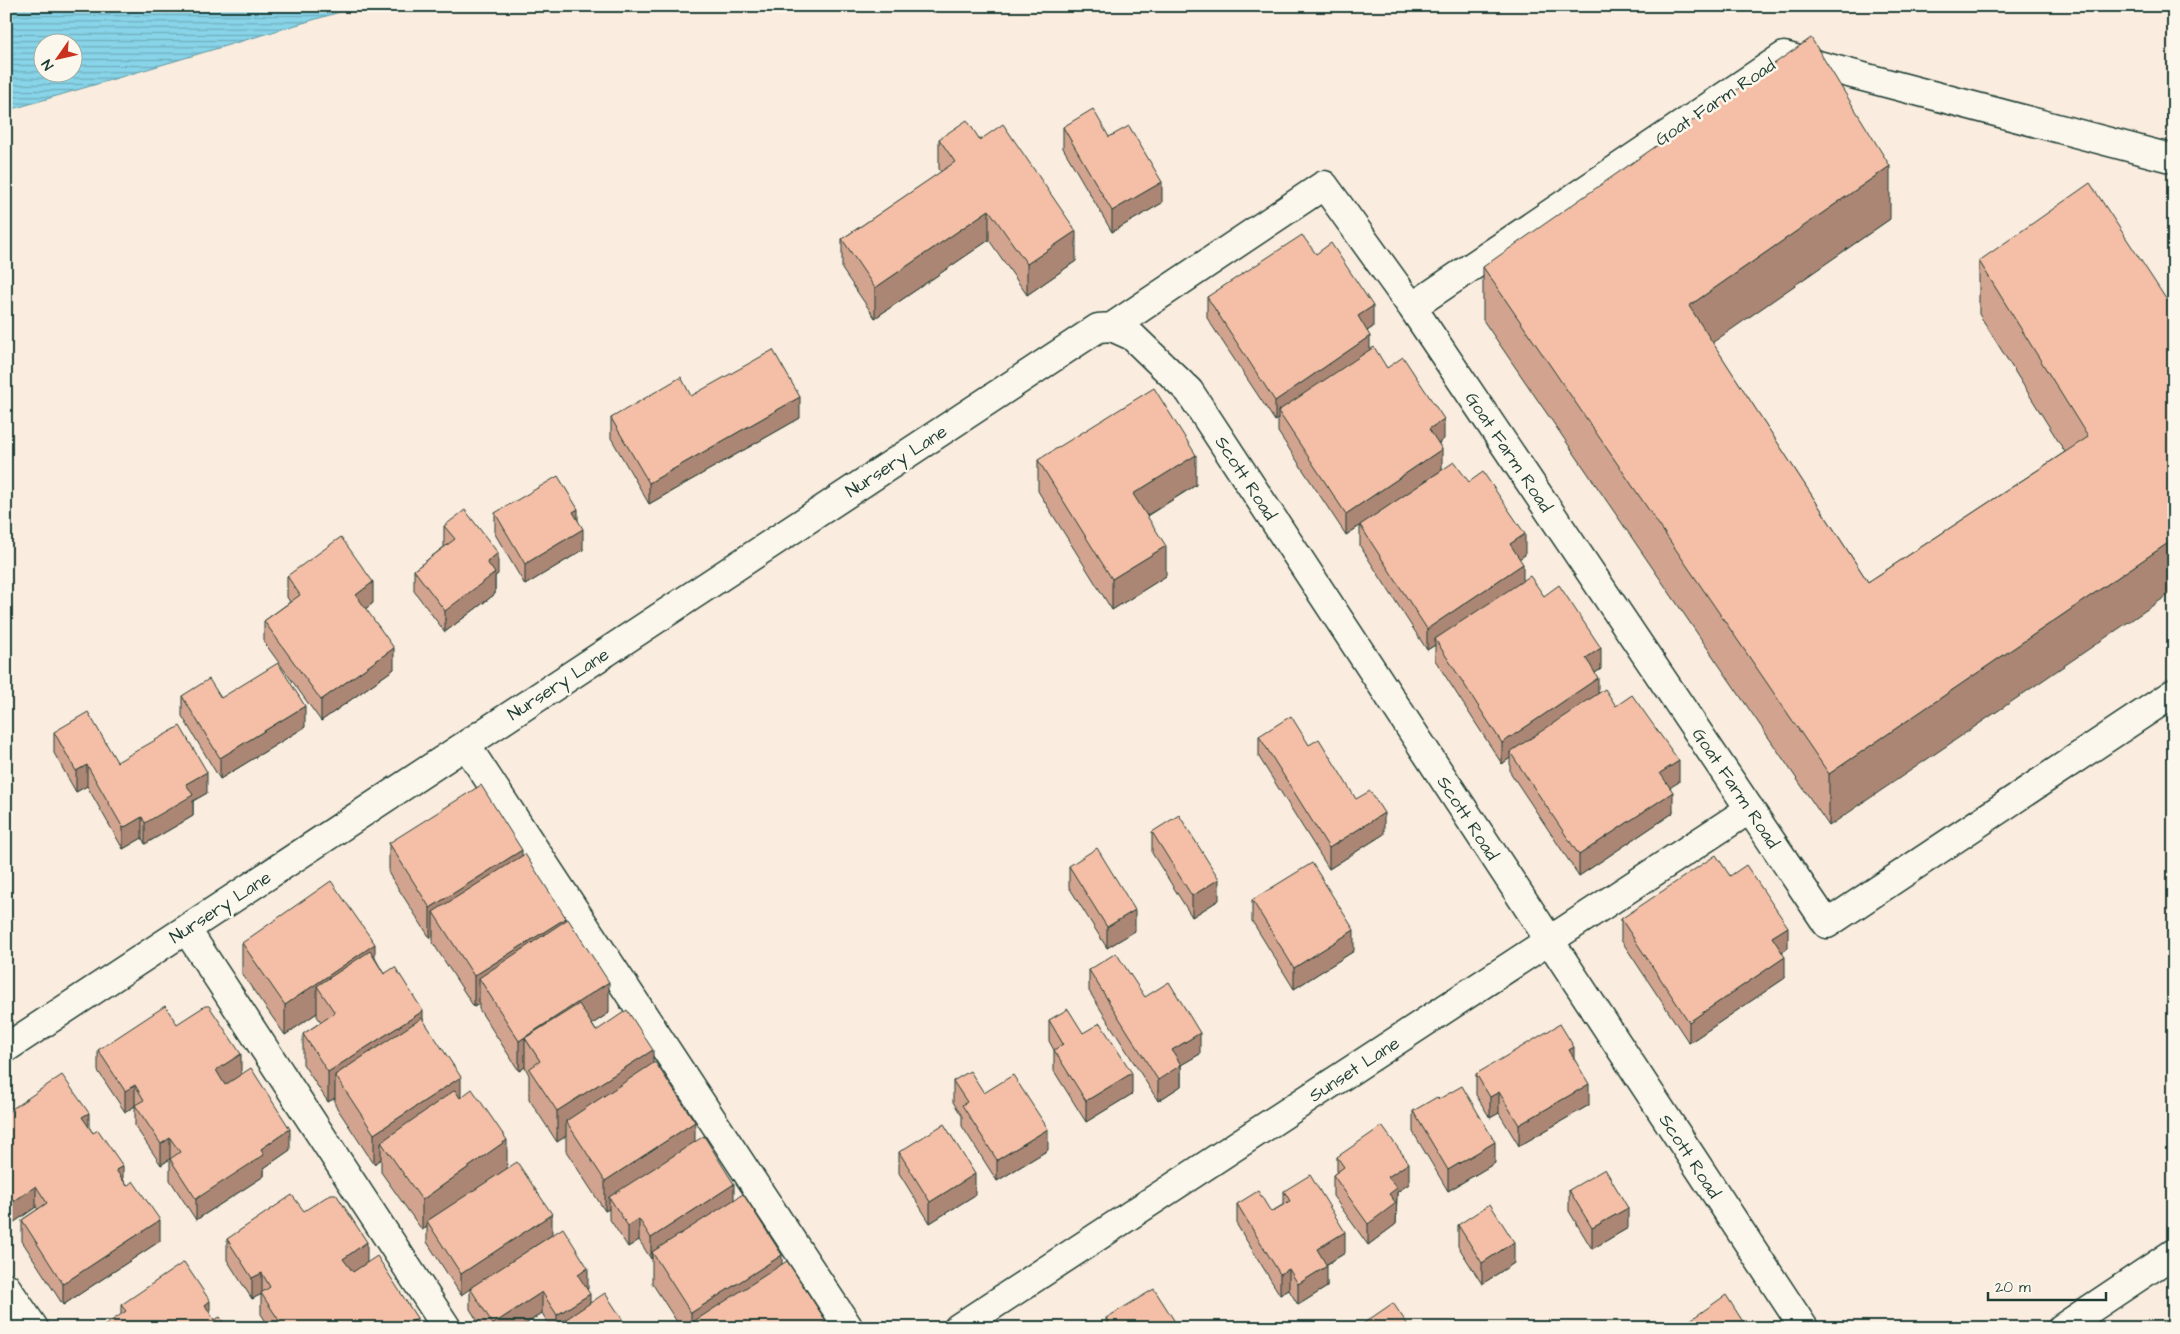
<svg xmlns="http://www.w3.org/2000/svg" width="2180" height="1334" font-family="'Architects Daughter',sans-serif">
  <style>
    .water { fill: url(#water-rules); stroke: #5e98a0; fill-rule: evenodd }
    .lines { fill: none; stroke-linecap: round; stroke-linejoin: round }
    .street-casing { stroke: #1f3d34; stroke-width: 31 }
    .street { stroke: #fbf7ec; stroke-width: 28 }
    .wall { fill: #d2a48f; stroke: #1f3d34 }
    .shaded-wall { fill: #ab8674; stroke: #1f3d34 }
    .building { fill: #f4bfa6; stroke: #1f3d34 }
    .labels { text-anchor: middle; stroke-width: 5; stroke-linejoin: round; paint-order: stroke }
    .street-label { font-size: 18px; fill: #1f3d34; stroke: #fbf7ec }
  </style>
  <defs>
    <pattern id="water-rules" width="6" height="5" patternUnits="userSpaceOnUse" patternTransform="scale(1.25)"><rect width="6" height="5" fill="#88d4e8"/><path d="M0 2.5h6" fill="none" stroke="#6fadbd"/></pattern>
  </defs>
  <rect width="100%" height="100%" fill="#faecde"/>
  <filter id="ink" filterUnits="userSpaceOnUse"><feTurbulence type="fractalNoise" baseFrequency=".02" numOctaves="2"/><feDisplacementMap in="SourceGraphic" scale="10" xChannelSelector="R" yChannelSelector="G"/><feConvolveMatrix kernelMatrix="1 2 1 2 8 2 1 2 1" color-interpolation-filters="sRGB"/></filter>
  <g filter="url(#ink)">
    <path class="water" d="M6,6H360L6,111ZM42,42H72V72H42Z"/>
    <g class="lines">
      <g class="street-casing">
        <path id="street" d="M2174,159L1784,56L1412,307L1827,924L2174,693
          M1112,327L1324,185L1412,307
          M466,745L849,1328
          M186,929L447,1328
          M6,1048L1098,328L1112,327L1132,336L1189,391L1804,1328
          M6,1287L34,1328
          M958,1328L1750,809
          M2062,1328L2174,1253"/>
      </g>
      <use href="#street" class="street"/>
    </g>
    <path class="wall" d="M1063,127L1109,137L1162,203L1112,232L1063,148Z
      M939,139L980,140L1076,261L1027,295L989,240L875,318L842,269V239L941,172L939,169Z
      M1890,219L1712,342L1868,582L2065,452L1979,314V261L2174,311L1829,826L1483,320V267Z
      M1316,254L1373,327L1367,331L1370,349L1387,368L1444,439L1439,443L1442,470L1469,482L1525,555L1519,558L1523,581L1544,596L1601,669L1595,673L1598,693L1616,706L1679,782L1670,787L1673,813L1579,876L1510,772V758L1502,764L1435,660V645L1427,650L1360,546V526L1346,535L1278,432V419L1275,421L1207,318V297Z
      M691,396L800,418L649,504L611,438V418Z
      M1038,460L1196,485L1147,516L1166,576L1112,610L1038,491Z
      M495,513L578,522L583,550L525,585L495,534Z
      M444,526L498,574L495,576V594L445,632L414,591V570L444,547Z
      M287,576L373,603L365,609L394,669L321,721L264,642V621L290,602L287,597Z
      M182,696L221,698L305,727L220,779L182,716Z
      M54,732L117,762L207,793L193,801V816L145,844L142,838L123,849L87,786L76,792L54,753Z
      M1259,736L1309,745L1384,834L1329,869L1259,757Z
      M1152,832L1219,900L1192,917L1152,853Z
      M389,843L522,856L566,921L609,1013L592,1024L596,1031L653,1063L695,1142L734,1200L782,1264L826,1328H681L652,1283V1258L651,1259L639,1240L628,1247L609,1218V1209L605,1211L566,1151V1136L557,1142L529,1099V1075L525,1067L519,1071L479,1009V1004L474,1007L433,943V936L430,938L389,874Z
      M1069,866L1135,931L1107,948L1069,887Z
      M1730,876L1788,948L1782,952L1785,978L1689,1043L1621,940V919Z
      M1252,900L1354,951L1294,989L1252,921Z
      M242,943L375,958L384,974L423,1019L461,1097L507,1169L588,1289H587L590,1303L628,1328H551L542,1313L520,1328H482L470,1309V1288L461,1295L427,1242V1227L422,1230L381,1172V1159L374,1164L335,1105V1098L328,1102L303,1064V1034L321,1022L317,1016V1013L285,1035L242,974Z
      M1089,970L1145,997L1200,1054L1181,1065V1086L1158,1101L1089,991Z
      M1049,1020L1083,1033L1132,1094L1086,1122L1054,1071V1050L1049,1041Z
      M177,1024L241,1075L290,1150L264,1168V1176L196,1220L170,1180V1159L161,1165L135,1126V1106L125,1112L98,1071V1050Z
      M1574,1058L1589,1105L1519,1146L1499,1113L1490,1118L1476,1095V1074Z
      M953,1081L984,1093L1048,1150L997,1181L962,1126V1116L953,1102Z
      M1413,1111L1495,1163L1448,1191L1413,1132Z
      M6,1113L89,1127L123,1179L160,1241L63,1305L22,1241V1220L38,1209L36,1207L10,1225L6,1219Z
      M899,1152L975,1195L930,1223L899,1173Z
      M1337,1157L1409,1184L1397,1192L1396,1224L1368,1245L1333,1196V1175L1337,1172Z
      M1569,1190L1628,1228L1592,1249L1569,1211Z
      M1284,1191L1345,1253L1326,1265L1327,1287L1298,1305L1289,1290L1280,1295L1237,1225V1204L1271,1212L1284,1204Z
      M304,1211L367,1263L417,1328H270L261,1314V1294L252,1299L227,1260V1239Z
      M1458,1225L1514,1263L1482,1284L1458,1246Z
      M121,1305L210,1314L214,1320L121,1314Z
      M1106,1318L1179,1328H1106Z"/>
    <path class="shaded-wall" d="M1890,166V219L1689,359V306Z
      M1162,182V203L1112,232V211Z
      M989,210V240L875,318V288Z
      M1076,231V261L1027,295V264Z
      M1373,306V327L1358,337V316Z
      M1370,336V357L1278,411V419L1275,421V401Z
      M800,397V418L649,504V483Z
      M1444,419V439L1429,450V429Z
      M1442,449V470L1346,535V514Z
      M1196,455V485L1133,524V494Z
      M578,509V530L573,512Z
      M583,529V550L525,585V564Z
      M1525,534V555L1510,565V544Z
      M2174,539V591L1829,826V774Z
      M1166,546V576L1112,610V579Z
      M498,553V574L495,576V594L445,632V611L487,562Z
      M1523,564V585L1435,639V645L1427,650V629Z
      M373,582V603L356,616V595Z
      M394,648V669L321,721V700Z
      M1601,648V669L1586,679V658Z
      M1598,678V699L1510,752V758L1502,764V743Z
      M305,706V727L220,779V758Z
      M1679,761V782L1660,794V773Z
      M87,765V786L76,792V771Z
      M207,772V793L193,801V816L145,844V823L186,784Z
      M1673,792V813L1579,876V855Z
      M1384,813V834L1329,869V848Z
      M142,817V838L123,849V828Z
      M522,850V880L433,912V936L430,938V908Z
      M1219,879V900L1192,917V896Z
      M1135,910V931L1107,948V927Z
      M566,918V948L479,978V1004L474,1007V976Z
      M1788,927V948L1772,958V937Z
      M1354,930V951L1294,989V968Z
      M375,944V974L317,986V1013L285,1035V1005Z
      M1785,957V978L1689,1043V1022Z
      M609,982V1013L539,1059L525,1038V1067L519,1071V1041Z
      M423,1011V1041L335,1075V1098L328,1102V1072Z
      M1200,1033V1054L1181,1065V1086L1158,1101V1080L1172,1050Z
      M1574,1047V1068L1569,1050Z
      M653,1050V1080L566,1121V1136L557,1142V1111Z
      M241,1054V1075L216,1091V1070Z
      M1132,1073V1094L1086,1122V1101Z
      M461,1077V1108L381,1142V1159L374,1164V1134Z
      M1589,1084V1105L1519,1146V1125Z
      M135,1085V1106L125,1112V1091Z
      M1499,1092V1113L1490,1118V1097Z
      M89,1113V1134L82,1117Z
      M695,1122V1152L609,1197V1209L605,1211V1181Z
      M290,1129V1150L264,1168V1176L196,1220V1199L261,1149Z
      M1048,1129V1150L997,1181V1160Z
      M170,1138V1159L161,1165V1144Z
      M507,1140V1171L427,1221V1227L422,1230V1200Z
      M1495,1142V1163L1448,1191V1170Z
      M1409,1163V1184L1397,1192L1396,1224L1368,1245V1224L1388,1177Z
      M123,1166V1187L116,1170Z
      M975,1174V1195L930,1223V1202Z
      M734,1184V1205L652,1252V1258L651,1259V1238Z
      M36,1186V1207L10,1225V1204Z
      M1628,1208V1228L1592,1249V1228Z
      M552,1214V1235L461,1295V1274Z
      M639,1219V1240L628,1247V1226Z
      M160,1220V1241L63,1305V1284Z
      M1345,1232V1253L1317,1270V1249Z
      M367,1242V1263L343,1280V1259Z
      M1514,1242V1263L1482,1284V1263Z
      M782,1255V1285L693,1322V1328H691V1313Z
      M1327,1266V1287L1298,1305V1284Z
      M588,1268V1289L578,1296V1275Z
      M1289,1269V1290L1280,1295V1274Z
      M262,1273V1294L252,1299V1278Z
      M542,1292V1313L520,1328H493V1324Z
      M590,1294V1315L557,1328V1315Z
      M210,1301V1321L205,1305Z
      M417,1318V1328H402Z
      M826,1321V1328H816Z"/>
    <path class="building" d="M1811,38L1890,166L1689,306L1868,582L2088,437L1979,261L2090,183L2174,311V539L1829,774L1483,267Z
      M1093,109L1109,137L1129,126L1162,182L1112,211L1063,127Z
      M967,120L980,140L1003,124L1076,231L1027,264L989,210L875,288L842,239L955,162L939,139Z
      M1302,235L1316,254L1331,243L1373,306L1358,316L1370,336L1275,401L1207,297Z
      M1374,347L1387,368L1403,357L1444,419L1429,429L1442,449L1346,514L1278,411Z
      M773,350L800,397L649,483L611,418L681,377L691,396Z
      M1154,388L1196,455L1133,494L1166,546L1112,579L1038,460Z
      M1454,462L1469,482L1483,472L1525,534L1510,544L1523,564L1427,629L1360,525Z
      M558,476L578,509L573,512L583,529L525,564L495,513Z
      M465,510L498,553L487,562L495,573L445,611L414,570L455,539L444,526Z
      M341,537L373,582L356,595L394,648L321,700L264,621L300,595L287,576Z
      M1530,576L1544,596L1559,585L1601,648L1586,658L1598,678L1502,743L1435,639Z
      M278,663L305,706L220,758L182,696L209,679L221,698Z
      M1605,689L1616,706L1632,695L1679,761L1660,773L1673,792L1579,855L1510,752Z
      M88,712L117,762L180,726L207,772L186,784L193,795L145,823L142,817L123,828L87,765L76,771L54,732Z
      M1291,716L1309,745L1319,739L1356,799L1370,791L1384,813L1329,848L1259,736Z
      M481,785L522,850L430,908L389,843Z
      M1179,815L1219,879L1192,896L1152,832Z
      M1097,848L1135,910L1107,927L1069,866Z
      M525,854L566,918L474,976L433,912Z
      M1716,855L1730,876L1746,865L1788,927L1772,937L1785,957L1689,1022L1621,919Z
      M1312,863L1354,930L1294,968L1252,900Z
      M331,881L375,944L285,1005L242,943Z
      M568,919L609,982L519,1041L479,978Z
      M370,951L384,974L395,967L423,1011L328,1072L303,1034L335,1013L317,986Z
      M1116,953L1145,997L1169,982L1200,1033L1172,1050L1181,1065L1158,1080L1089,970Z
      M579,1004L596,1031L627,1010L653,1050L557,1111L529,1069L540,1061L525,1038Z
      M165,1006L177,1024L205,1006H209L241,1054L216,1070L225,1085L251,1068L290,1129L261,1149L264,1155L196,1199L170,1159L180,1152L170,1138L161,1144L135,1105L144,1100L135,1085L125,1091L98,1050Z
      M1068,1009L1083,1033L1100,1023L1132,1073L1086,1101L1054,1050L1063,1044L1049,1020Z
      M422,1018L461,1077L374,1134L335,1075Z
      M1560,1024L1574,1047L1569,1050L1589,1084L1519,1125L1499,1092L1490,1097L1476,1074Z
      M655,1062L695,1122L605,1181L566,1121Z
      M970,1071L984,1093L1013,1075L1048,1129L997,1160L962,1105L967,1102L953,1081Z
      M62,1075L89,1113L82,1117L93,1133L98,1130L123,1166L116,1170L127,1186L133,1181L160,1220L63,1284L22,1220L47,1203L36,1186L10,1204L6,1198V1113Z
      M1462,1086L1495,1142L1448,1170L1413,1111L1437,1097L1439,1099Z
      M472,1089L507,1140L422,1200L381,1142L455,1090L460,1098Z
      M944,1124L975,1174L930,1202L899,1152Z
      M1382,1126L1409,1163L1388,1177L1397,1188L1389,1194L1396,1203L1368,1224L1333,1175L1344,1167L1337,1157Z
      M704,1136L734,1184L651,1238L639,1219L628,1226L609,1197Z
      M517,1162L552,1214L461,1274L427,1221Z
      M1605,1169L1628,1208L1592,1228L1569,1190Z
      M1310,1175L1345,1232L1317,1249L1327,1266L1298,1284L1289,1269L1280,1274L1237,1204L1258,1191L1271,1212L1290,1201L1284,1191Z
      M331,1194H336L367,1242L343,1259L353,1272L377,1256L417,1318L402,1328H298L297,1326L295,1328H284L261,1293L270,1287L262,1273L252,1278L227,1239L292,1195L304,1211Z
      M743,1194L782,1255L691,1313L652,1252Z
      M1490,1204L1514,1242L1482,1263L1458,1225Z
      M563,1228L588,1268L578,1275L590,1294L557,1315L542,1292L493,1324L470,1288Z
      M787,1261L826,1321L816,1328H697L693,1322Z
      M184,1262L210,1301L205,1305L214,1320L220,1317L227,1328H101L126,1311L121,1305Z
      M1154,1289L1179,1328H1112L1106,1318Z
      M605,1293L628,1328H553Z
      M1726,1295L1747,1328H1679Z
      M1393,1303L1410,1328H1363L1361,1325Z
      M1240,1321L1244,1328H1230Z"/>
  </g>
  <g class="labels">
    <g class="street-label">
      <text transform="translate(1715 102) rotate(-34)" y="6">Goat Farm Road</text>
      <text transform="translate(1509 452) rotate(56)" y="6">Goat Farm Road</text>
      <text transform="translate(896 461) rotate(-33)" y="6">Nursery Lane</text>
      <text transform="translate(1246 478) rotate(57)" y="6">Scott Road</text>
      <text transform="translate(558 684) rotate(-33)" y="6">Nursery Lane</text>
      <text transform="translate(1736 788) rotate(56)" y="6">Goat Farm Road</text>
      <text transform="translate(1468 818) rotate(57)" y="6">Scott Road</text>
      <text transform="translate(220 907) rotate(-33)" y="6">Nursery Lane</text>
      <text transform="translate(1354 1069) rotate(-33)" y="6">Sunset Lane</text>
      <text transform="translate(1690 1156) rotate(57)" y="6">Scott Road</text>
    </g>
  </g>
  <rect width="2180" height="1334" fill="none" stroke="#fbf7ec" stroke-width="25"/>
  <rect x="12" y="12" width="2155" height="1309" fill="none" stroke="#1f3d34" stroke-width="2" filter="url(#ink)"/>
  <g transform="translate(58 58) rotate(236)"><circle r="24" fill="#fbf7ec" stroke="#a3ada2"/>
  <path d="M0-4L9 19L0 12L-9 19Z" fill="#c8321e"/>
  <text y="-8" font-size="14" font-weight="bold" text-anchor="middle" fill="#1f3d34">N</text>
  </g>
  <path d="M1988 1292v8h118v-8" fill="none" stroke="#1f3d34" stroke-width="2.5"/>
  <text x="1995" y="1292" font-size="15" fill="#1f3d34" stroke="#fbf7ec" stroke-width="4" paint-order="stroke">20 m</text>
</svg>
